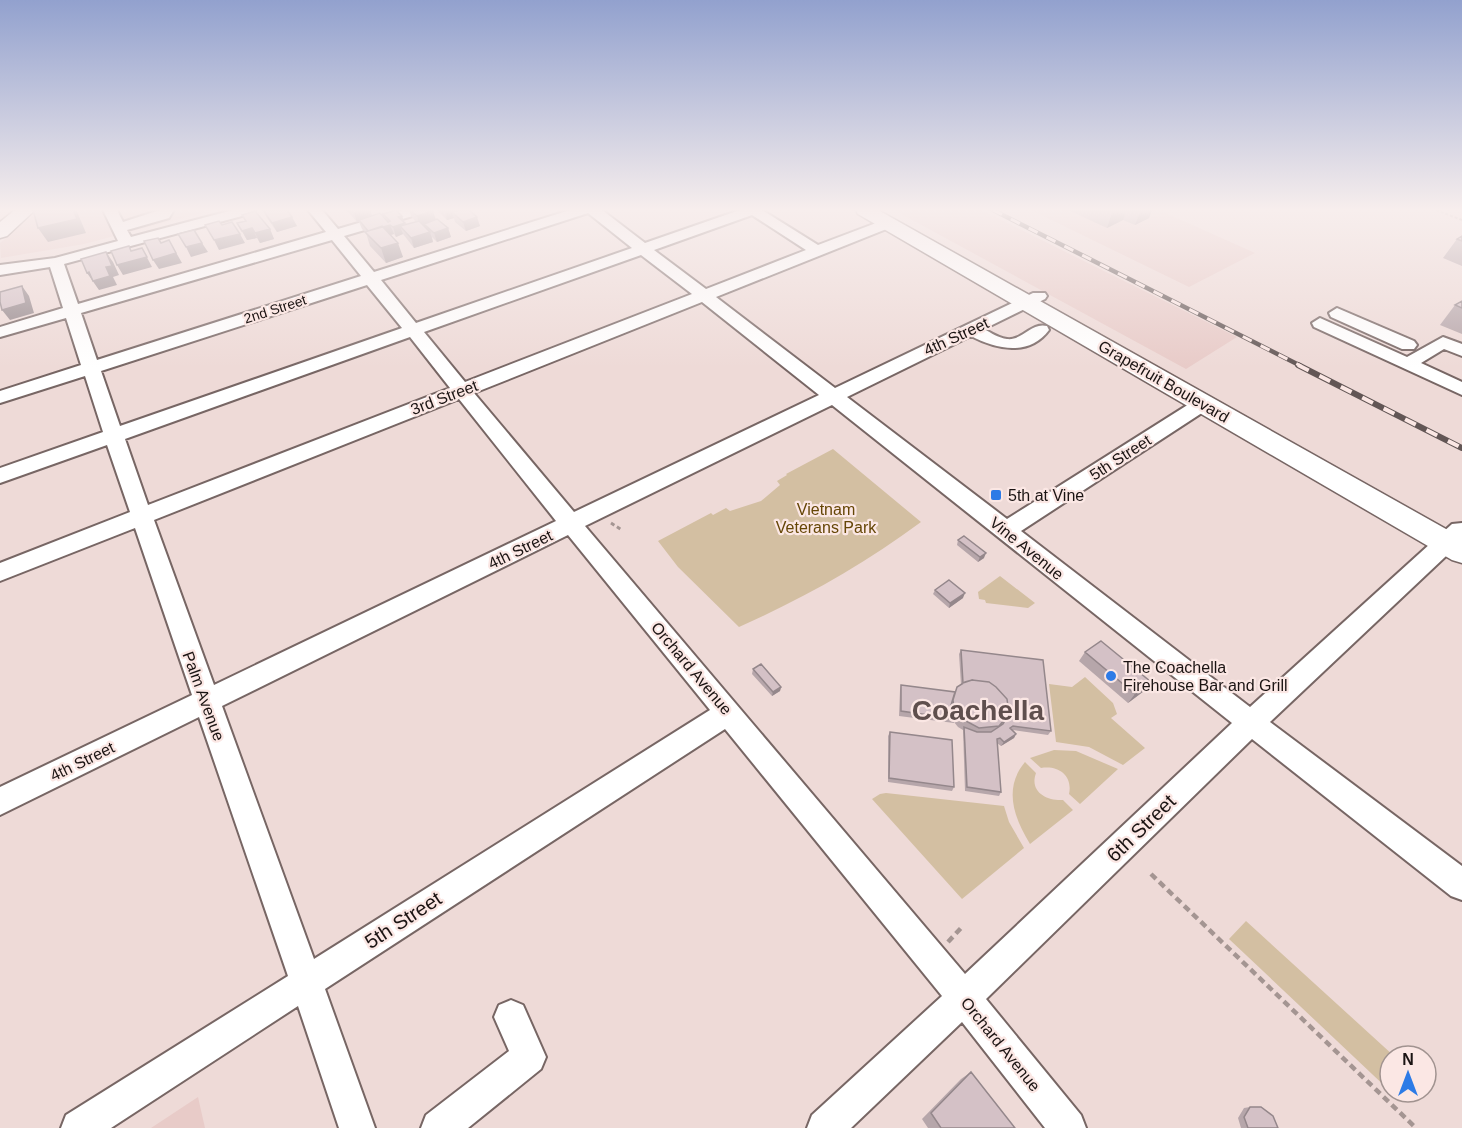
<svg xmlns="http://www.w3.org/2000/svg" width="1462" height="1128" font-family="Helvetica,sans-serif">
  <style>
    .built { fill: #e8cbc8 }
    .green { fill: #d3bfa2 }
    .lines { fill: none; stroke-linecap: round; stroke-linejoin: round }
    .minor-casing { stroke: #776664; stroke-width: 4 }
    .major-casing { stroke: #776664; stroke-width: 3 }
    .path-far2 { stroke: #a49592; stroke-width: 2; stroke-dasharray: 3 2; stroke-linecap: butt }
    .path-far1 { stroke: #a49592; stroke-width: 3; stroke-dasharray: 4 3; stroke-linecap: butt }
    .path { stroke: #a49592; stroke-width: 4.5; stroke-dasharray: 7 4.5; stroke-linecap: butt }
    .minor { fill: #fff; fill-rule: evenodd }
    .major { fill: #fff; fill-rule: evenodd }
    .rail-far1-casing { stroke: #625655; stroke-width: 4.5 }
    .rail-casing { stroke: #625655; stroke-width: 6 }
    .rail-far1 { stroke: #fbe7e4; stroke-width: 3; stroke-dasharray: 10; stroke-linecap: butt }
    .rail { stroke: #fbe7e4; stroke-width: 4; stroke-dasharray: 12; stroke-linecap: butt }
    .wall { fill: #b6a6aa }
    .shaded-wall { fill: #94878b }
    .building { fill: #d4c1c6; stroke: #94878b; stroke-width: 1.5 }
    .poi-dot { fill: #2d7be6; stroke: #fbe7e4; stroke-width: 2 }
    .labels { text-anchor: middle; stroke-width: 4.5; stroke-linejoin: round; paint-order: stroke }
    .far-street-label { font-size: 14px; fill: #1b1413; stroke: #fbe7e4 }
    .street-label { font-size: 16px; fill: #1b1413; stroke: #fbe7e4 }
    .poi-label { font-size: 16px; fill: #1b1413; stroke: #fbe7e4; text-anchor: start }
    .park-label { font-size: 16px; fill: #654606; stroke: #fbe7e4 }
    .near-street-label { font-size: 20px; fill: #1b1413; stroke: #fbe7e4 }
    .town-label { font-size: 28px; font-weight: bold; fill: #5f4f4d; stroke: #fbe7e4 }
  </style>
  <rect width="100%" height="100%" fill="#eedad7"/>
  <path class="built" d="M39,210H213L84,244L1,258L0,243Z
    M894,210H981L1237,337L1186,369Z
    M1031,210H1159L1255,253L1189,287Z
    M198,1097L205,1128H151Z"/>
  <path class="green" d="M833,449L921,522C863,565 804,598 739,627L678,567L658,541L711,513L713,515L726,508L730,511L761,501L780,485L777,481L787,475L786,474Z
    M1000,576L1035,603L1028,608L986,603L985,600L979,599L978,592Z
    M1085,677L1113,703L1117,714L1111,718L1145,748L1123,765L1089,747L1056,742L1049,684L1072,687Z
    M1054,750L1076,751L1118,769L1080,804L1069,794C1073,776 1059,765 1041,768L1030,758Z
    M1025,762L1036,773C1029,792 1047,801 1063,800L1073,810L1030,844C1014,818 1003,788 1025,762Z
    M886,793L1004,806L1009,822L1024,848L962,899L872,799L880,794Z
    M1246,921L1394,1056H1390V1091L1229,939Z"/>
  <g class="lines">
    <g class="minor-casing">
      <path id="minor" d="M103,210H117L123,222L160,210H174L169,218L127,230L131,237L233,210H255L253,213L64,264L78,304L326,232L308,210H322L338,229L403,210H425L423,213L344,236L374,272L570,210H602L645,243L740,210H762L818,245L884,220H894L896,223L894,226L716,297L835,388L1033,293H1045L1047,296L1045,299L984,329C991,333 999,338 1007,339C1022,341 1031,322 1047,326L1049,330C1029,357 996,349 971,336L847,397L1007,519L1197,399H1211L1213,403L1211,407L1021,531L1250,707L1452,524L1462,523V541L1270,722L1462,866V900L1451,896L1252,739L986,999L1081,1115L1086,1128H1045L962,1022L851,1128H807L812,1115L942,996L725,729L325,989L375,1128H339L298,1006L111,1128H61L66,1115L288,976L199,717L0,815V787L192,695L135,528L0,581V563L130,512L107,445L0,483V468L103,432L85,376L0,403V391L81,365L66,318L0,337V327L63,308L50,267L0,275V265L55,258L118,241ZM588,213L632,248L416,323L381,280ZM752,215L806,250L706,289L654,250ZM332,240L361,276L97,360L81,313ZM641,255L692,294L465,382L424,332ZM367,285L402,328L120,426L101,371ZM702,302L819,395L574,512L474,393ZM410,337L450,388L148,505L125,439ZM459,399L556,521L214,685L154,520ZM832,405L1232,723L965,974L585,526ZM568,535L710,710L314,959L222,706Z
        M1337,308L1414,341L1417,345L1414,349H1402L1331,317L1329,313Z
        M1320,318L1407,357L1443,337L1462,344V356L1444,349L1421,363L1462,382V395L1314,327L1312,323Z
        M511,1000L523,1005L546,1057L541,1069L468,1128H421L426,1115L509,1051L494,1017L499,1005Z"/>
    </g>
    <g class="major-casing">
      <path id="major" d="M15,210H35L7,236L0,238V222Z
        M856,210H878L1462,538V563L1452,560L858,214Z"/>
    </g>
    <path class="path-far2" d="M1436,210L1462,220"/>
    <path class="path-far1" d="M611,523L622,530"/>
    <path class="path" d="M1151,874L1416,1128
      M948,942L961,928"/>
    <use href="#minor" class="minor"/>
    <use href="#major" class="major"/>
    <g class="rail-far1-casing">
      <path id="rail-far1" d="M993,210L1301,366"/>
    </g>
    <g class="rail-casing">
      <path id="rail" d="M1298,365L1462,448"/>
    </g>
    <use href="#rail-far1" class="rail-far1"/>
    <use href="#rail" class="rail"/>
  </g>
  <path class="wall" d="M263,210L297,226L277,232L267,218Z
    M346,210H370L372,216L385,219L383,214L402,216L405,225L416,222L411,216L409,210H432L436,220L448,228L451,237L437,242L432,237L433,242L414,248L403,234L396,237L394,234L390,235L403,257L386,263L370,246L366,233L362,229L359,222H357Z
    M437,210H469L480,226L466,231L455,222L454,218L447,220Z
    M1068,210H1152L1149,218L1135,225L1123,220L1107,228Z
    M242,215L270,229L274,239L260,243L257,238L247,240L237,223L245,221Z
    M1462,236V266L1443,258L1457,239Z
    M1462,301V334L1440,325L1455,305Z
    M958,540L984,558L978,562L957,545Z
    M935,590L963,598L949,608L933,594Z
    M961,650L1051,731L1048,735L1013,730L1016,734L1014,738L1001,746L997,743L1001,792L999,796L965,791L963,730L958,727L954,722V723L899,716L900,690L901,685L955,692L961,685L959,654Z
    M1085,652L1144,691L1128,703L1079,661Z
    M753,669L781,687L780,691L772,696L752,674Z
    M890,732L954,787L952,791L888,782V736Z
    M971,1072L1015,1128H928L922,1119L961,1079Z
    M1250,1107L1278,1128H1241L1238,1118L1244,1108Z"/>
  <path class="shaded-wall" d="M73,210H76L78,214L86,233L48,242L38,228Z
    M364,210H370L373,218L359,220V222H357L354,213Z
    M445,210H469L452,212L454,218L447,220Z
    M1113,210H1127L1123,220L1107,228Z
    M1141,210H1152L1149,218L1135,225Z
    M433,211L436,220L420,225L417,216Z
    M402,216L408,233L400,226L403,234L396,237L393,227L398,217Z
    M292,217L297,226L277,232L272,223Z
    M477,217L480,226L466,231L463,222Z
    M390,225L394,234L373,240L369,231Z
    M252,228L257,238L247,240L242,231Z
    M448,228L451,237L437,242L434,233Z
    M270,229L274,239L260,243L255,233Z
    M430,232L433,242L414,248L411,238Z
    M240,234L245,243L219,250L214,240Z
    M169,240L182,263L159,269L153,260Z
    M202,243L208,252L191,257L186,247Z
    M398,243L403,257L386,263L381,248Z
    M129,246L134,255L142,248L152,267L123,275L117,265Z
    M106,252L113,262L119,275L113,277L117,285L99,290L87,273Z
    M22,286L29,296L34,313L10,320L2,310Z
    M986,553L984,558L978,562L980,557Z
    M965,593L963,598L949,608L950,603Z
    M1151,682L1144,691L1128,703L1135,694Z
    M781,687L780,691L772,696L773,692Z
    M1016,734L1014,738L1001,746L1004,742Z"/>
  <path class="building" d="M33,210H73L77,219L38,228Z
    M263,210H287L292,217L272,223Z
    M351,210H364L354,213Z
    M396,210L402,216L398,217L405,223L393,227L390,225L368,231L359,220L380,213L388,222L390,221L383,214Z
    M410,210H432L433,211L417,216Z
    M459,210H469L477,217L463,222L452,212Z
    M255,211L270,229L255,233L252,228L242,231L237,223L246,221L242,215Z
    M437,219L448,228L434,233L424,224Z
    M219,221L222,225L232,222L240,234L214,240L205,225Z
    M419,221L430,232L411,238L400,226Z
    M382,226L398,243L381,248L365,232Z
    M194,230L202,243L186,247L178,234Z
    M1462,236V241L1457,239Z
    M158,238L161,243L169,240L176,253L153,260L144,241Z
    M129,246L131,251L142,248L147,257L117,265L111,251Z
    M106,252L112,266L106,267L110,276L93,281L89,272L87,273L81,259Z
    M22,286L26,303L2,310L0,302V292Z
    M1462,301V308L1455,305Z
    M964,536L986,553L980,557L958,540Z
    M949,580L965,593L950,603L935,590Z
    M1101,641L1151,682L1135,694L1085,652Z
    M961,650L1043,660L1051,731L1013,726L1010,728L1016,734L1004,742L1000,738L997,739L1001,792L967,787L964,727L977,732H991L1003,724L1009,714L1007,699L996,687L989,682L972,680L963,683Z
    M761,664L781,687L773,692L753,669Z
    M972,680L989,682L996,687L1007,699L1009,714L999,726L979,728L962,719L954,708L953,700L957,687L965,682Z
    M901,685L955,692L951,705L956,719L901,711Z
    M890,732L952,740L954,787L889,778Z
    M971,1072L1015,1128H941L931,1113Z
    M1250,1107H1261L1273,1116L1278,1128H1248L1244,1117Z"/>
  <linearGradient id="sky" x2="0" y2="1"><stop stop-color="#92a1ce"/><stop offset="0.57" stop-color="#f7eeed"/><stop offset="1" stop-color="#f7eeed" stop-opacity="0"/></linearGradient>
  <rect width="1462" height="368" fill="url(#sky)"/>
  <g class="poi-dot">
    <rect x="990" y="489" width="12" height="12" rx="3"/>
    <circle cx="1111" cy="676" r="6"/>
  </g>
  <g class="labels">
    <g class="far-street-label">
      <text transform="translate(275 309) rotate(-18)" y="5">2nd Street</text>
    </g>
    <g class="street-label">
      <text transform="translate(956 336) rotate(-25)" y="6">4th Street</text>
      <text transform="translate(1164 381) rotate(30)" y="6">Grapefruit Boulevard</text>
      <text transform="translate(444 397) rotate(-21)" y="6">3rd Street</text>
      <text transform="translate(1120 457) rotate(-33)" y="6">5th Street</text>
      <text transform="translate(1027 548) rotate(39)" y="6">Vine Avenue</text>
      <text transform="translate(520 549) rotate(-26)" y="6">4th Street</text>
      <text transform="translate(692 668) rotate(50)" y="6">Orchard Avenue</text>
      <text transform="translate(204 696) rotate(70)" y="6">Palm Avenue</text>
      <text transform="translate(82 761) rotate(-26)" y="6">4th Street</text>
      <text transform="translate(1001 1044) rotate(51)" y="6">Orchard Avenue</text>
    </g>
    <g class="poi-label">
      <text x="1008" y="501">5th at Vine</text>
      <text x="1123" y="673">The Coachella<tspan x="1123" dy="18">Firehouse Bar and Grill</tspan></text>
    </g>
    <g class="park-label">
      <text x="826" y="515">Vietnam<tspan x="826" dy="18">Veterans Park</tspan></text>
    </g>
    <g class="near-street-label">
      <text transform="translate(1141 828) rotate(-44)" y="7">6th Street</text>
      <text transform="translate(403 920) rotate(-33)" y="7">5th Street</text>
    </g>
    <g class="town-label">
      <text x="978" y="720">Coachella</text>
    </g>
  </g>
  <g transform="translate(1408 1074)"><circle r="28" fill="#fbe7e4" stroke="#a19390" stroke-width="1.5"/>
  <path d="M0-4.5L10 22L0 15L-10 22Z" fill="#2d7be6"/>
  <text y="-9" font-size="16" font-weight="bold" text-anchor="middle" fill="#1b1413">N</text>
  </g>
</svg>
